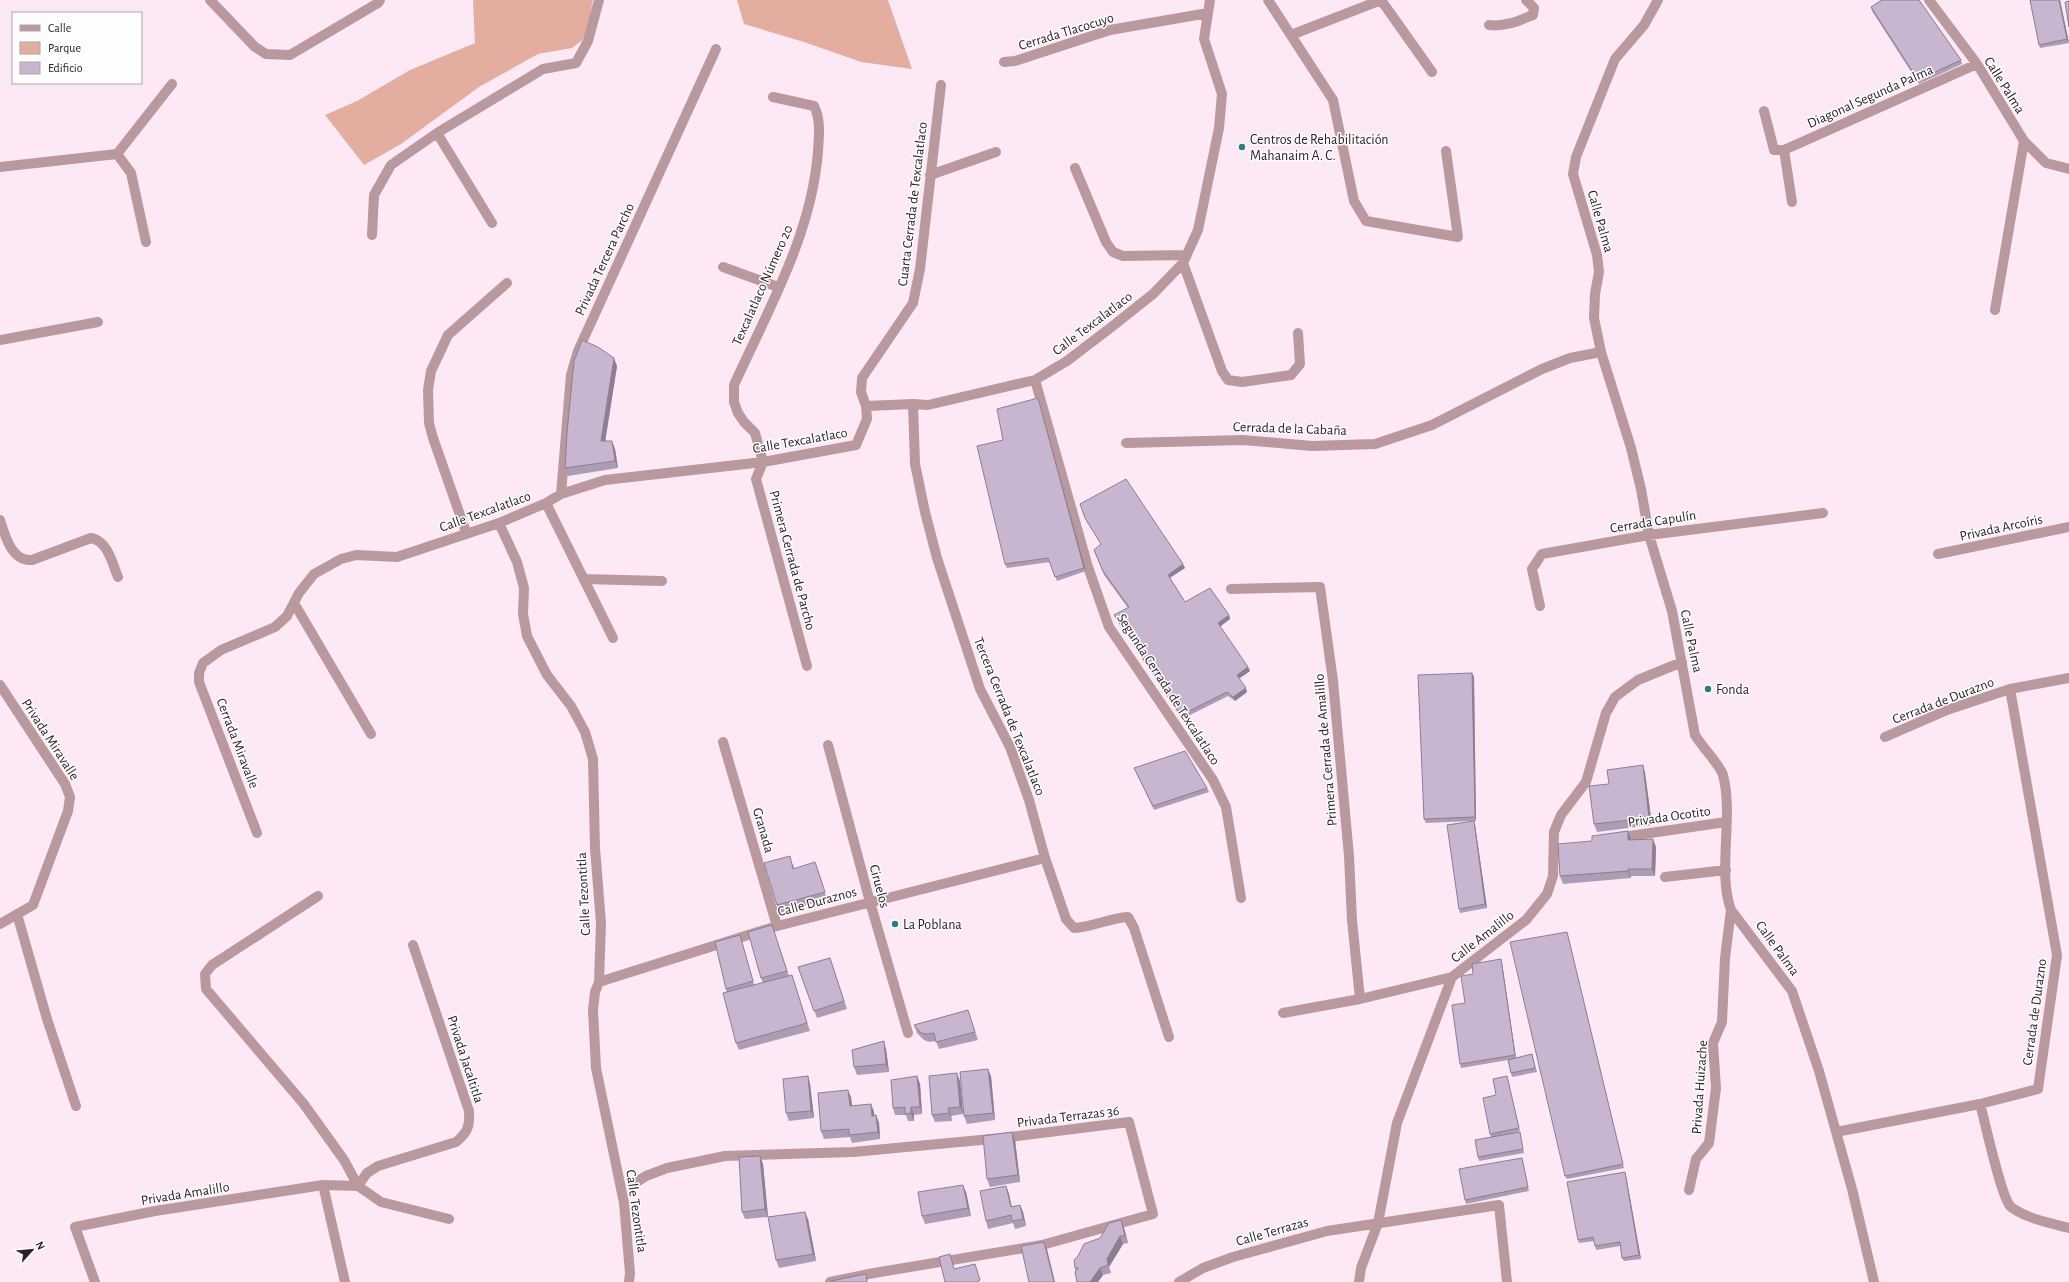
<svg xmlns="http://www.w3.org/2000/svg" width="2069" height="1282" font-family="'Alegreya Sans',sans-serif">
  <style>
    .green { fill: #e3aea0 }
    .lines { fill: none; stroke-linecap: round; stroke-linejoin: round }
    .minor { stroke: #b9999d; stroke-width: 10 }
    .wall { fill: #ac9db4 }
    .shaded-wall { fill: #8c7f92 }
    .building { fill: #c8b6d1; stroke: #8c7f92 }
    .poi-dot { fill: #327a81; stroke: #fdfdfd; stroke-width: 1.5 }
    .labels { text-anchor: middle; stroke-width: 3; stroke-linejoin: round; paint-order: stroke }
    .street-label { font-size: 14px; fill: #2c2128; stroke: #fdfdfd }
    .poi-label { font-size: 14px; fill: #2c2128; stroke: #fdfdfd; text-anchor: start }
  </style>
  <rect width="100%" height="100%" fill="#fde9f5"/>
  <path class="green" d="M473,0H593L585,38L572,48L538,54L479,87L401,144L364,165L325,115L357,101L410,70L475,43Z
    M737,0H888L912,69L861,62L804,42L744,24Z"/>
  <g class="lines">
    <path class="minor" d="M210,0L255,47L266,54L290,55L378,3L380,0
      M1268,0L1333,100L1354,201L1366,221L1458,237L1446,151
      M1658,0L1644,25L1615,59L1576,157L1573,174L1597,255L1599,272L1595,294L1594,318L1601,352L1631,448L1641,489L1649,535L1672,611L1695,735C1702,747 1720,765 1723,775C1734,816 1717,872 1731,910L1792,991L1819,1071L1852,1189L1874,1282
      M1929,0L1977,64L2024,141L2046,163L2069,169
      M1489,25C1505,27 1518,21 1533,15L1534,8L1526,0
      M1291,35L1381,0L1432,72
      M1004,62L1015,61L1110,30L1208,13
      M773,97L814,106C821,120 819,136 818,151C812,234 768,310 734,385V402L738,413L744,422L755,433L763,462L756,479L807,666
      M1764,111L1774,150H1784L1977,64
      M437,133L492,223
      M1784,150L1792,202
      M117,154L172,84
      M0,167L117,154L131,173L146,242
      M1075,168L1106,242L1113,252L1123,256L1187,255
      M930,175L996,152
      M372,235L374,195L391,165L437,133L543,69L576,63L588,41L599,0
      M1183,263L1222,371L1228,380L1242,382L1291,375L1300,364L1298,333
      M723,267L778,287
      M1995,310L2024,141
      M0,340L98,322
      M1035,380L1088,567L1109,627L1213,780L1226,807L1241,898
      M913,404L915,464L925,512L937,558L980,689L1010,747L1029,800L1045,858L1066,919L1074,928C1093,927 1109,918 1128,917L1134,928L1169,1037
      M866,406L861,392L862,378L913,303L920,269L941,85
      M1126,443L1243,440L1312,446L1375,444L1432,425L1542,369L1570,358L1601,352
      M561,494L571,375L578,351L716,49
      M546,503L613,638
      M0,520C5,536 12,562 32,560L91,538C108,541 112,563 118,577
      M499,523L517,562L524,588L523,614L527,636L547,675L571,706L585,732L593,759L595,848L601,923L599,982L595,992L593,1010L596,1068L624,1203L630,1273L629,1282
      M466,532L433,438L429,423L428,390L431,371L448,335L507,283
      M1938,554L2069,527
      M584,579L662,581
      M1231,589L1320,587L1333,681L1349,856L1352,920L1360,999
      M294,603L371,734
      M1540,606L1532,569L1542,554L1649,535L1823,513
      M0,685L65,784L70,797L68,811L33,905L0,924
      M1885,737L1947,710L2010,689L2069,678
      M723,742L777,926
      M828,745L870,902L908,1033
      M257,833L199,682V673L203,663L221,650L275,627L287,616L299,593L314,574L341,559L356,555L397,557L499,523L546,503L561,494L605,480L763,462L856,445L867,419L866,406L913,404L928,405L1035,380L1067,361L1114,325L1153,294L1183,263L1198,230L1219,128L1222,94L1204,39L1210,0
      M1616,838L1726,822
      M1665,877L1726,870
      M318,896L212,965L205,974L206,989L303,1103L344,1160L358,1186L381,1202L449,1219
      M17,914L47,1019L76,1106
      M599,982L777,926L1045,858
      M1283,1013L1360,999L1452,977
      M1980,1104C1985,1121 2001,1198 2011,1207C2027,1219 2051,1223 2069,1228
      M1836,1132L1980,1104L2038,1089L2057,955L2010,689
      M635,1183L646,1176L667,1168L725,1156L853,1152L1002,1138L1129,1122L1153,1214L1042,1245L874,1273L830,1282
      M323,1185L345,1282
      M358,1186L367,1173L378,1166L456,1142C468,1132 470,1126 469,1111L413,945
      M1689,1190L1696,1159L1709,1143L1716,1088L1713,1043L1722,1022L1725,958L1731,910
      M95,1282L75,1227L155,1211L323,1185L358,1186
      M1179,1282L1203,1268L1233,1257L1327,1231L1499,1205L1507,1282
      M1359,1282L1361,1268L1378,1223L1397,1123L1452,977L1526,920L1547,894L1553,876L1554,832L1561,815L1586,782L1606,713L1615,697L1638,680L1682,662"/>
  </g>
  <path class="wall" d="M1881,0H1919L1961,60L1962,64L1919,84L1872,11L1871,7Z
    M2030,0H2060L2069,43L2040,48L2039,45Z
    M617,366L605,441L615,449L618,468L568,476L565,468Z
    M1038,398L1086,571L1057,581L1050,562L1007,568L1005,564L1003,440Z
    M1080,504L1185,568L1170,578L1185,602L1229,615L1230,619L1220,627L1248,667L1250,671L1239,679L1247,692L1235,701L1228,696L1182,719L1116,619L1114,615L1128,608L1104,575L1094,550L1101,544L1087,522Z
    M1472,673L1474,677L1476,821H1474L1475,825L1487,908L1460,913L1459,909L1472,821L1426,823L1424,819Z
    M1643,765L1645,773L1652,825L1597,832L1594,824L1609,784Z
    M1134,768L1207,788L1209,792L1154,810Z
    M1628,831L1631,840L1656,847L1655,876H1631V878L1563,884L1560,876L1592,841Z
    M793,863L794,868L818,870L827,899L780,913L777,905Z
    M772,925L789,976L794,983L810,1031L739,1050L736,1043L727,993L726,989L742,943L754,985L763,983L761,978Z
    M1568,936L1624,1168L1567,1179L1565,1176Z
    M830,958L847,1009L817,1018L798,967Z
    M1501,959L1502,963L1516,1058L1532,1054L1537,1072L1512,1077L1508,1060L1461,1068L1460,1064L1465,1003L1473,974Z
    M968,1010L978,1040L939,1049L936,1041L929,1042L924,1040L917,1033L914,1025Z
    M886,1049L889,1072L857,1075L854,1067Z
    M808,1076L810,1084L814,1118L789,1121L786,1113Z
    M917,1076L920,1084L922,1114L914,1115V1121H908L906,1115H895L893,1108Z
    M991,1076L995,1120L967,1124L964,1116Z
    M1508,1080L1520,1131L1506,1135L1520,1132L1524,1153L1479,1161L1478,1157L1491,1137L1490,1134L1496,1095Z
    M960,1081L963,1114L951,1116L952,1121L935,1122L932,1115Z
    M851,1097L852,1106L871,1104L874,1112V1115H876L879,1123L880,1139L852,1143L850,1137L824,1139L821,1131Z
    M1012,1132L1015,1140L1020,1182L990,1187L987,1179Z
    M760,1156L763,1164L768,1217L745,1219L742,1212Z
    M1523,1161L1529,1191L1466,1204L1465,1200Z
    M1626,1176L1641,1259L1624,1261L1622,1258L1620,1246L1596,1250L1594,1241L1579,1243L1578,1240Z
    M1006,1186L1009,1194L1012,1207L1020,1205L1023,1212L1026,1226L1015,1229L1013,1223L988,1229L986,1221Z
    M966,1192L971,1216L925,1224L922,1216Z
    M808,1219L816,1261L779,1268L776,1260Z
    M1121,1220L1124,1228L1128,1243L1123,1244L1109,1267L1111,1273L1103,1275L1098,1282H1077L1075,1268Z"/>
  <path class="shaded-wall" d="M2059,0H2060L2069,43L2067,39Z
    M614,358L617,366L604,449L601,441Z
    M1038,398L1039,402L1086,571L1084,568Z
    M612,441L615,449L618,468L615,461Z
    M1183,564L1185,568L1169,578L1168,575Z
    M1229,615L1230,619L1219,627L1218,623Z
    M1248,667L1250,671L1238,679L1237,675Z
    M1472,673L1474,677L1476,821L1475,817Z
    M1246,688L1247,692L1235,701L1233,697Z
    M1643,765L1645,773L1652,825L1649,818Z
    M1474,821L1475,825L1487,908L1485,904Z
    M1628,831L1631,839V847L1628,840Z
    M1653,839L1656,847L1655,876L1652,869Z
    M1628,869L1631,876V878L1628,871Z
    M740,935L742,943L755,989L753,981Z
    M1501,959L1502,963L1516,1059L1515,1055Z
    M884,1041L886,1049L889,1072L886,1064Z
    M988,1069L991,1076L995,1120L993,1113Z
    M957,1073L960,1081L963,1114L960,1107Z
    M808,1076L810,1084L814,1118L811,1111Z
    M917,1076L920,1084L922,1114L920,1107Z
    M848,1090L851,1097L853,1114L850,1106Z
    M871,1104L874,1112L875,1123L872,1116Z
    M911,1107L914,1115V1121L911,1113Z
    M948,1108L951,1116L952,1121L949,1113Z
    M876,1115L879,1123L880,1139L878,1132Z
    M1012,1132L1015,1140L1020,1182L1018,1175Z
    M760,1156L763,1164L768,1217L765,1209Z
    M1625,1172L1626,1176L1641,1259L1639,1255Z
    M963,1185L966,1192L971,1216L968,1208Z
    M1006,1186L1009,1194L1013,1215L1011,1207Z
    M1020,1205L1023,1212L1026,1226L1023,1219Z
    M805,1212L808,1219L816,1261L813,1254Z
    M1121,1220L1124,1228L1128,1243L1125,1236Z
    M1120,1236L1123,1244L1109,1267L1111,1273L1107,1259Z
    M1044,1242L1047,1249L1055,1282H1054Z
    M1100,1268L1103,1275L1098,1282H1090Z"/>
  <path class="building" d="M1882,0H1919L1961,60L1918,80L1871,7Z
    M2030,0H2059L2067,39L2039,45Z
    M2069,1V27L2065,2Z
    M582,340L598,347L614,358L601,441H612L615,461L565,468L567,433L574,361Z
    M1038,398L1084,568L1055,577L1048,558L1005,564L977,446L1003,440L997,409Z
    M1126,479L1183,564L1168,575L1185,602L1210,588L1229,615L1218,623L1248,667L1237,675L1246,688L1233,697L1227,692L1181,715L1114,615L1129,607L1103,571L1094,550L1101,544L1085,518L1080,504Z
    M1472,673L1475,817L1424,819L1418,675Z
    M1185,751L1207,788L1153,806L1134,768Z
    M1643,765L1649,818L1594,824L1589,786L1609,784L1607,770Z
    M1474,821L1485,904L1459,909L1447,825Z
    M1628,831V840L1653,839L1652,869H1628V871L1560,876L1558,844L1592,841V836Z
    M790,856L793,869L815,862L825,892L777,905L764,863Z
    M772,925L787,971L761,978L748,932Z
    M1567,932L1623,1164L1565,1176L1510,942Z
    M740,935L753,981L726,989L715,942Z
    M830,958L844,1001L814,1011L798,967Z
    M1501,959L1515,1055L1460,1064L1452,1005L1465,1003L1461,976L1473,974L1472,964Z
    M792,975L807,1023L736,1043L723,993Z
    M968,1010L975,1032L936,1042L934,1033L927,1034L921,1033L914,1025Z
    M884,1041L886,1064L854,1067L852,1050Z
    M1532,1054L1535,1068L1511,1073L1508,1060Z
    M988,1069L993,1113L964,1116L960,1072Z
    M957,1073L960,1107L948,1108L949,1113L932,1115L929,1076Z
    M808,1076L811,1111L786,1113L783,1079Z
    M917,1076L920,1107H911V1113L905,1114V1107L893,1108L891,1080Z
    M1507,1076L1519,1128L1490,1134L1483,1098L1496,1095L1493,1079Z
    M848,1090L850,1106L871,1104L872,1116L876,1115L878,1132L849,1135V1129L821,1131L818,1093Z
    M1012,1132L1018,1175L987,1179L983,1136Z
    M1520,1132L1523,1149L1478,1157L1475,1140Z
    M760,1156L765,1209L742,1212L739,1157Z
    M1522,1158L1528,1187L1465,1200L1459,1169Z
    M1625,1172L1639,1255L1622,1258L1620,1242L1595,1246L1593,1237L1578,1240L1567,1182Z
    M963,1185L968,1208L922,1216L918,1192Z
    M1006,1186L1011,1207L1020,1205L1023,1219L1012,1221L1011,1215L986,1221L980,1191Z
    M805,1212L813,1254L776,1260L768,1217Z
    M1121,1220L1125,1236H1120L1107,1259L1108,1265L1100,1268L1090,1282H1077L1075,1272L1078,1268H1075L1074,1260L1078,1256L1084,1244L1100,1238L1109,1223Z
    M1044,1242L1054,1282H1029L1021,1246Z
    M950,1254L954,1269L975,1264L980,1280L978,1281V1282H945L939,1257Z
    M866,1274L867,1282H831V1281Z"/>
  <g class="poi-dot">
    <circle cx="1242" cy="147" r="4"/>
    <circle cx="1708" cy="689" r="4"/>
    <circle cx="895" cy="924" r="4"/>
  </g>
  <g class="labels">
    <g class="street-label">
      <text transform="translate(1066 31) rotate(-17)" y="5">Cerrada Tlacocuyo</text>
      <text transform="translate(2005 85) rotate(58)" y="5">Calle Palma</text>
      <text transform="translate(1870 96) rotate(-24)" y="5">Diagonal Segunda Palma</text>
      <text transform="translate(912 204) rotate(-83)" y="5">Cuarta Cerrada de Texcalatlaco</text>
      <text transform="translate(1601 221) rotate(74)" y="5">Calle Palma</text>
      <text transform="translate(604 259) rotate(-65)" y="5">Privada Tercera Parcho</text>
      <text transform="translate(762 285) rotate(-66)" y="5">Texcalatlaco Número 20</text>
      <text transform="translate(1092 323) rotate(-37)" y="5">Calle Texcalatlaco</text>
      <text transform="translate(1290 428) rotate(2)" y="5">Cerrada de la Cabaña</text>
      <text transform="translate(800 440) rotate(-10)" y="5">Calle Texcalatlaco</text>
      <text transform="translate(485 511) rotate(-20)" y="5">Calle Texcalatlaco</text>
      <text transform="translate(1653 521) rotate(-9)" y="5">Cerrada Capulín</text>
      <text transform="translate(2001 527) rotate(-12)" y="5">Privada Arcoíris</text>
      <text transform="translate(793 560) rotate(75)" y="5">Primera Cerrada de Parcho</text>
      <text transform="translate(1692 641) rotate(78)" y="5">Calle Palma</text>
      <text transform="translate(1169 689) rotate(57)" y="5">Segunda Cerrada de Texcalatlaco</text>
      <text transform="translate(1943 700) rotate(-21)" y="5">Cerrada de Durazno</text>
      <text transform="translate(1010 716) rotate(68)" y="5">Tercera Cerrada de Texcalatlaco</text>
      <text transform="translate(51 739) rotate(57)" y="5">Privada Miravalle</text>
      <text transform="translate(238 743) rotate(69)" y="5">Cerrada Miravalle</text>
      <text transform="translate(1325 750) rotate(-95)" y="5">Primera Cerrada de Amalillo</text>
      <text transform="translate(1669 816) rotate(-8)" y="5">Privada Ocotito</text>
      <text transform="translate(764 830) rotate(74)" y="5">Granada</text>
      <text transform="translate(880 886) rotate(75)" y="5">Ciruelos</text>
      <text transform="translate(583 894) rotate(-93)" y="5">Calle Tezontitla</text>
      <text transform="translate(817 901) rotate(-15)" y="5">Calle Duraznos</text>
      <text transform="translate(1482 936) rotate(-38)" y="5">Calle Amalillo</text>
      <text transform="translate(1778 948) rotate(54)" y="5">Calle Palma</text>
      <text transform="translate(2034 1012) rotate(-82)" y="5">Cerrada de Durazno</text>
      <text transform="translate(466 1059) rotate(72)" y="5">Privada Jacaltitla</text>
      <text transform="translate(1699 1087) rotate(-86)" y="5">Privada Huizache</text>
      <text transform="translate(1068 1116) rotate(-7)" y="5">Privada Terrazas 36</text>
      <text transform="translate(185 1193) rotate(-9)" y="5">Privada Amalillo</text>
      <text transform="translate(637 1211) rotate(82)" y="5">Calle Tezontitla</text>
      <text transform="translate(1272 1231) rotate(-16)" y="5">Calle Terrazas</text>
    </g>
    <g class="poi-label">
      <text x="1250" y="144">Centros de Rehabilitación<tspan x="1250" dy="16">Mahanaim A. C.</tspan></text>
      <text x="1716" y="694">Fonda</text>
      <text x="903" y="929">La Poblana</text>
    </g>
  </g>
  <rect x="12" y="12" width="130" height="72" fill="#fdfdfd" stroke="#a9a5a8"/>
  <rect x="20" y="25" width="20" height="6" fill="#b9999d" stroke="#a9a5a8"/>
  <text x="48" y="32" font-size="12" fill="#2c2128">Calle</text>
  <rect x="20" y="42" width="20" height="12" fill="#e3aea0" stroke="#a9a5a8"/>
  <text x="48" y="52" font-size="12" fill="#2c2128">Parque</text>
  <rect x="20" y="62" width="20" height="12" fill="#c8b6d1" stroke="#a9a5a8"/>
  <text x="48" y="72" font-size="12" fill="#2c2128">Edificio</text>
  <g transform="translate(32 1250) rotate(63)" stroke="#fdfdfd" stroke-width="3" paint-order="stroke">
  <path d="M0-3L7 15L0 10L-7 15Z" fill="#2c2128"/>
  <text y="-6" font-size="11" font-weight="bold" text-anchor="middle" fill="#2c2128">N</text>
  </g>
</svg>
